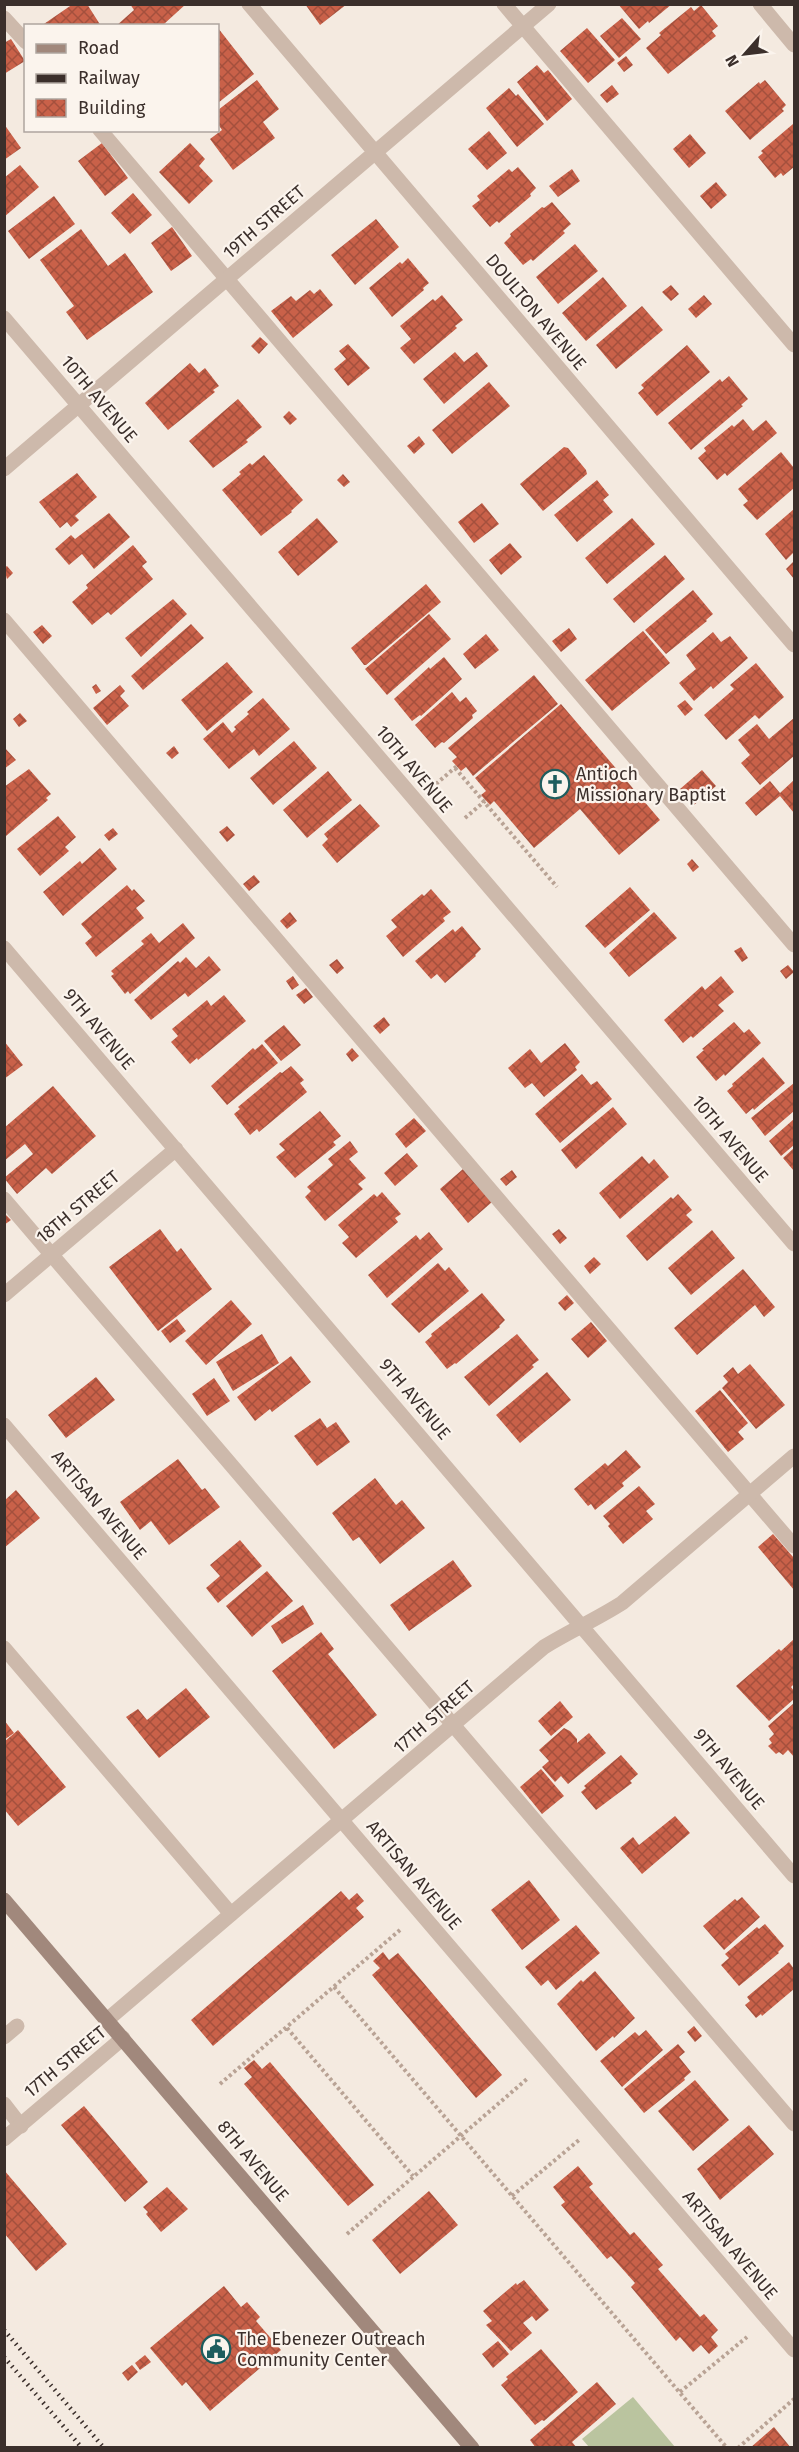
<svg xmlns="http://www.w3.org/2000/svg" width="799" height="2452" font-family="'Fira Sans',sans-serif">
  <style>
    .green { fill: #bac49f }
    .building { fill: url(#building-cross-hatch) }
    .lines { fill: none; stroke-linecap: round; stroke-linejoin: round }
    .path { stroke: #b9a395; stroke-width: 4; stroke-dasharray: 3 3; stroke-linecap: butt }
    .service { stroke: #cdb9ab; stroke-width: 15 }
    .minor { stroke: #cdb9ab; stroke-width: 15 }
    .secondary { stroke: #a1887c; stroke-width: 15 }
    .rail { stroke: #3b2f2b; stroke-width: 4.5; stroke-dasharray: 1.5 4.5; stroke-linecap: butt }
    .labels { text-anchor: middle; stroke-width: 4.5; stroke-linejoin: round; paint-order: stroke }
    .street-label { font-size: 18px; fill: #3b2f2b; stroke: #fbf4ed }
    .poi-label { font-size: 18px; fill: #3b2f2b; stroke: #fbf4ed; text-anchor: start }
  </style>
  <defs>
    <pattern id="building-cross-hatch" width="8" height="8" patternUnits="userSpaceOnUse" patternTransform="scale(1.5)"><rect width="8" height="8" fill="#c96149"/><path d="M0 0l8 8M0 8l8-8" fill="none" stroke="#a4503d"/></pattern>
  </defs>
  <rect width="100%" height="100%" fill="#f4eae0"/>
  <path class="green" d="M633,2397L675,2447H589L582,2439Z"/>
  <path class="building" d="M73,4H87L101,26H41Z
    M130,4H186L164,24L166,26H116L134,10Z
    M305,4H347L320,25Z
    M618,4H672L649,23L648,21L639,29Z
    M701,5L718,26L712,31L716,36L668,74L646,48L661,35L659,33L691,7L694,11Z
    M622,18L641,39L619,58L600,36Z
    M218,28L254,74L218,103Z
    M587,28L615,60L588,83L560,51Z
    M11,39L25,61L4,74V43Z
    M626,56L633,65L624,72L617,63Z
    M537,65L544,73L548,70L572,99L547,121L517,82Z
    M257,80L279,109L263,122L275,138L233,170L210,139L222,130L218,124V110Z
    M765,80L786,105L782,109L784,111L750,140L725,111L759,82L760,84Z
    M612,85L619,94L607,103L600,95Z
    M509,88L516,96L518,94L544,124L517,147L486,108Z
    M4,124L21,148L4,160Z
    M793,124L794,126V167L783,176L781,173L775,178L758,157L763,153L761,151Z
    M489,131L507,153L487,170L468,149Z
    M690,134L706,153L689,168L673,149Z
    M102,143L128,178L105,196L78,161Z
    M190,143L205,159L199,166L213,181L189,204L159,172Z
    M20,165L39,187L4,217V178Z
    M518,167L536,188L530,194L531,196L499,223L497,221L490,227L472,206L480,200L477,196L509,169L512,172Z
    M572,169L580,181L558,197L549,186Z
    M716,182L727,195L711,209L700,196Z
    M133,193L152,215L130,234L111,213Z
    M54,196L75,224L29,259L8,231Z
    M552,202L571,224L563,231L565,233L533,261L531,259L523,265L504,243L511,236L510,234L542,207L544,208Z
    M376,219L399,247L355,285L331,255Z
    M172,227L192,256L171,271L151,243Z
    M81,229L108,266L125,253L153,292L87,340L66,312L74,306L40,260Z
    M575,244L598,271L558,304L536,277Z
    M408,258L429,283L423,288L424,290L392,317L369,288L400,262L402,264Z
    M603,277L627,306L586,341L562,313Z
    M671,285L679,294L671,301L662,292Z
    M320,289L333,305L293,338L271,311L291,296L296,301L310,290L314,294Z
    M442,295L463,320L455,326L457,328L414,364L400,348L411,339L400,326L433,299L435,301Z
    M704,295L712,304L696,318L688,309Z
    M642,306L663,330L616,369L596,345Z
    M260,337L268,344L259,354L251,346Z
    M348,344L370,368L348,386L334,369L346,359L339,351Z
    M687,345L710,372L657,416L638,393L644,388L641,385Z
    M455,352L464,362L477,352L488,366L444,404L423,379Z
    M190,363L199,373L205,368L219,386L213,390L215,392L168,430L145,403Z
    M729,376L748,399L741,405L743,406L691,450L668,423L720,379L722,382Z
    M489,382L510,406L452,454L432,430Z
    M238,399L262,427L246,440L248,442L213,468L189,441Z
    M289,411L297,419L290,425L283,417Z
    M743,419L753,431L766,420L777,433L727,476L725,473L717,480L698,458L706,451L704,448L732,425L734,427Z
    M419,436L425,444L414,454L407,446Z
    M564,447L568,448L586,470L587,474L543,511L520,484Z
    M781,452L794,468V488L757,520L743,505L748,501L738,489Z
    M264,455L303,500L291,511L292,512L261,536L222,490L241,474L239,472L250,463L252,465Z
    M77,473L97,497L75,516L79,520L71,527L67,522L60,528L39,502Z
    M343,474L350,482L344,487L337,480Z
    M597,480L609,495L603,500L613,512L577,542L554,515Z
    M482,503L499,524L474,543L458,522Z
    M794,509V552L786,560L765,534Z
    M109,513L130,537L94,569L82,554L69,565L55,549L71,535L75,539Z
    M317,518L338,542L298,576L278,552Z
    M632,518L655,544L607,584L585,558Z
    M510,543L522,557L501,575L489,560Z
    M133,545L147,562L142,566L153,579L111,615L108,612L92,625L72,602L88,588L86,585Z
    M665,555L685,579L634,623L613,599Z
    M794,561V579L786,569Z
    M7,566L13,573L7,579L4,568Z
    M426,584L441,602L366,665H364L351,648Z
    M693,590L713,614L706,620L707,621L666,654L645,630Z
    M173,599L187,614L141,657L125,638Z
    M429,614L451,639L387,695L365,669Z
    M191,624L204,638L143,690L131,676Z
    M42,625L52,636L43,644L33,632Z
    M569,628L577,639L561,652L552,641Z
    M643,631L670,663L612,711L585,680Z
    M713,632L721,642L730,636L748,658L713,689L711,686L694,701L679,683L696,669L686,655Z
    M486,634L499,650L475,669L463,654Z
    M444,657L462,679L421,716L420,715L412,721L394,699L429,667L430,669Z
    M227,662L253,692L207,731L181,700Z
    M756,663L784,697L759,719L755,715L726,740L704,715L734,689L730,685Z
    M534,675L558,704L473,776L466,767L461,771L452,761L457,757L448,748Z
    M96,684L101,691L96,694L92,687Z
    M120,685L125,691L120,696L129,706L107,725L93,708Z
    M452,692L460,702L466,697L477,711L472,715L473,718L444,743L442,742L435,748L415,725Z
    M263,698L290,729L259,756L254,749L229,769L203,739L223,722L232,733L236,729L234,727L249,714L247,712Z
    M685,700L693,709L685,716L677,706Z
    M561,704L660,820L619,855L580,809L534,848L494,801L490,805L481,795L486,791L475,778Z
    M20,713L27,721L19,727L13,719Z
    M794,718V756L760,785L741,763L750,755L738,740L757,724L769,739Z
    M294,741L317,768L273,805L250,778Z
    M174,746L179,753L172,759L166,753Z
    M4,747L16,760L4,769Z
    M29,769L51,794L46,798L48,800L6,836L4,787Z
    M702,770L716,786L694,805L680,789Z
    M328,771L352,800L307,838L283,810Z
    M794,780V813L780,796L756,816L745,803L770,781L780,793Z
    M360,804L380,826L337,863L322,845L328,839L324,834Z
    M58,816L76,837L65,847L69,851L40,876L17,849Z
    M227,826L235,835L227,842L219,832Z
    M113,828L118,834L109,841L104,835Z
    M100,848L117,869L63,916L43,892L80,861L82,864Z
    M692,859L699,867L693,872L687,864Z
    M254,875L260,882L249,891L243,884Z
    M127,885L132,891L134,889L145,901L136,908L144,918L96,957L85,943L92,937L81,924Z
    M630,887L650,910L605,948L585,926Z
    M431,889L451,912L443,918L445,921L403,957L386,936L397,927L391,920L422,894L424,896Z
    M290,912L297,921L287,929L280,921Z
    M654,912L677,938L629,977L609,953Z
    M183,923L195,938L130,994L128,991L125,994L111,976L114,974L111,971L144,944L141,941L151,933L159,943Z
    M462,926L481,949L475,955L476,956L445,983L437,974L431,979L415,961L453,929L455,932Z
    M741,947L748,958L742,962L734,951Z
    M209,956L221,970L188,997L185,993L151,1020L134,1000L178,961L180,963L186,957L196,968Z
    M337,959L344,968L337,974L329,965Z
    M788,965L794,972L786,979L780,971Z
    M293,976L299,985L292,990L286,981Z
    M721,976L734,992L718,1005L724,1011L693,1038L691,1036L683,1043L664,1020L702,986L705,990Z
    M306,988L313,997L304,1004L296,995Z
    M224,995L246,1021L198,1060L197,1058L190,1064L171,1042L178,1036L172,1029L207,1000L211,1006Z
    M384,1017L390,1025L380,1034L373,1026Z
    M734,1022L744,1033L749,1029L761,1043L725,1076L724,1074L716,1081L696,1057L704,1050L702,1049Z
    M284,1025L301,1045L281,1061L264,1041Z
    M4,1041L23,1065L4,1079Z
    M565,1043L580,1062L575,1067L577,1070L544,1097L532,1083L525,1088L508,1068L530,1049L541,1063Z
    M262,1044L278,1063L227,1105L211,1086L253,1048L255,1050Z
    M352,1048L359,1056L352,1062L346,1054Z
    M763,1057L785,1083L754,1110L753,1108L746,1114L727,1091L733,1086L732,1084Z
    M291,1066L304,1080L300,1083L307,1092L259,1132L257,1129L250,1135L234,1114L240,1109L238,1107L280,1072L282,1073Z
    M582,1074L591,1085L597,1081L612,1099L560,1143L535,1114Z
    M794,1083V1111L765,1136L751,1118Z
    M53,1086L96,1136L52,1174L46,1168L17,1194L4,1178L33,1154L25,1144L4,1161V1128Z
    M613,1107L627,1124L576,1169L561,1150Z
    M320,1111L341,1136L333,1142L336,1145L295,1178L276,1157L285,1150L279,1144Z
    M414,1118L426,1131L406,1148L395,1134Z
    M794,1119V1145L781,1156L769,1141Z
    M350,1141L358,1152L349,1159L366,1178L358,1184L363,1189L325,1221L305,1197L311,1191L307,1187L333,1165L328,1159Z
    M794,1148V1171L783,1158Z
    M407,1153L418,1166L395,1186L384,1173Z
    M642,1156L649,1164L654,1159L669,1177L620,1219L599,1193Z
    M463,1169L492,1202L468,1223L440,1189Z
    M512,1170L517,1177L506,1186L500,1179Z
    M382,1192L401,1214L395,1218L398,1222L356,1258L342,1243L349,1237L338,1225L374,1194L377,1197Z
    M678,1194L692,1210L686,1215L693,1222L647,1261L626,1236L671,1197L673,1199Z
    M4,1213L11,1220L4,1225Z
    M160,1229L177,1252L181,1248L212,1289L158,1331L109,1267Z
    M559,1229L567,1238L560,1244L552,1234Z
    M712,1230L735,1258L691,1295L668,1268Z
    M429,1232L443,1249L387,1298L368,1275L416,1235L420,1240Z
    M594,1257L601,1264L590,1274L584,1266Z
    M438,1263L445,1271L449,1267L469,1291L419,1333L391,1304Z
    M743,1269L775,1307L764,1317L755,1305L697,1355L674,1328Z
    M482,1293L505,1320L499,1326L500,1327L456,1364L455,1363L447,1369L425,1342L432,1336L431,1334Z
    M567,1295L574,1303L565,1311L558,1303Z
    M231,1300L252,1324L206,1365L185,1341Z
    M177,1319L186,1331L170,1343L161,1331Z
    M591,1322L607,1341L588,1358L571,1339Z
    M262,1334L279,1363L233,1391L216,1362Z
    M517,1334L539,1360L532,1365L534,1367L489,1406L464,1377Z
    M291,1356L311,1382L272,1412L270,1409L255,1421L237,1397Z
    M750,1364L785,1405L756,1429L722,1388L728,1382L723,1376L733,1367L738,1374Z
    M547,1372L571,1400L520,1443L496,1415Z
    M96,1377L115,1400L66,1438L48,1415Z
    M214,1378L230,1401L207,1416L192,1394Z
    M720,1390L748,1423L738,1432L744,1439L728,1452L695,1411Z
    M320,1418L327,1428L336,1422L350,1442L317,1466L294,1436Z
    M626,1450L641,1467L622,1483L624,1486L595,1510L591,1504L588,1506L574,1489L605,1463L608,1466Z
    M178,1459L202,1490L205,1488L220,1507L169,1545L151,1521L140,1530L120,1502Z
    M375,1478L396,1505L402,1500L425,1528L380,1564L359,1537L353,1541L332,1513Z
    M639,1486L655,1504L646,1511L653,1519L623,1544L608,1526L610,1524L603,1516Z
    M16,1490L40,1518L4,1548V1501Z
    M773,1534L794,1558V1590L758,1547Z
    M240,1540L262,1566L218,1603L206,1588L220,1576L210,1565Z
    M453,1560L472,1586L409,1631L390,1605Z
    M267,1571L293,1601L252,1637L226,1606Z
    M303,1605L314,1624L282,1644L271,1626Z
    M321,1632L334,1649L328,1654L377,1715L334,1749L272,1671Z
    M794,1639V1684L791,1687L794,1691V1699L769,1721L736,1686L779,1649L781,1651Z
    M186,1688L210,1717L159,1758L126,1717L138,1709L147,1720Z
    M560,1701L573,1717L551,1736L538,1721Z
    M794,1703V1757L788,1750L783,1755L779,1752L776,1754L768,1746L772,1743L769,1739L774,1734L768,1726Z
    M4,1720L14,1733L4,1740Z
    M564,1728L570,1731L577,1739V1743L589,1733L606,1753L568,1784L561,1776L555,1782L542,1767L549,1761L539,1750Z
    M18,1730L66,1787L18,1826L4,1809V1742Z
    M621,1755L638,1774L630,1781L632,1783L596,1810L581,1792L586,1788L584,1786Z
    M541,1769L564,1796L542,1814L520,1787Z
    M675,1816L690,1833L642,1874L620,1848L633,1837L639,1845Z
    M529,1880L560,1920L522,1950L491,1910Z
    M341,1891L349,1900L357,1893L364,1901L356,1908L364,1917L213,2046L191,2020Z
    M742,1897L760,1917L724,1950L703,1926L735,1899L737,1901Z
    M765,1924L784,1946L778,1952L779,1953L739,1986L721,1965L729,1958L725,1954L757,1927L759,1929Z
    M576,1925L600,1953L556,1990L548,1980L541,1986L525,1967Z
    M383,1952L389,1960L398,1953L502,2075L476,2098L372,1975L380,1968L373,1961Z
    M789,1962L794,1969V1989L762,2016L761,2014L756,2018L745,2005L750,2001L747,1997Z
    M595,1971L635,2018L614,2038L613,2036L596,2051L557,2004L581,1980L583,1982Z
    M694,2026L702,2036L695,2042L687,2032Z
    M646,2030L663,2050L622,2087L600,2061L635,2032L639,2036Z
    M678,2044L685,2052L679,2057L691,2072L684,2078L685,2080L644,2113L624,2089Z
    M254,2060L262,2069L270,2062L374,2185L348,2206L244,2084L252,2077L244,2068Z
    M695,2080L729,2120L693,2151L658,2111Z
    M84,2106L148,2182L125,2202L61,2125Z
    M749,2125L774,2154L720,2200L697,2169Z
    M578,2166L593,2184L589,2187L630,2235L634,2232L663,2265L658,2269L700,2317L704,2314L718,2330L711,2337L718,2346L709,2354L701,2345L693,2352L680,2337L676,2341L631,2287L635,2283L611,2256L607,2259L561,2205L565,2202L553,2187Z
    M4,2170L67,2244L36,2271L4,2233Z
    M167,2187L188,2209L161,2232L146,2214L148,2212L143,2207Z
    M429,2191L458,2225L400,2274L372,2240Z
    M524,2280L549,2310L536,2321L532,2316L523,2323L532,2333L511,2351L486,2325L492,2321L483,2311L516,2283L517,2285Z
    M224,2286L241,2307L247,2302L260,2317L256,2321L281,2350L210,2411L186,2382L182,2386L150,2348Z
    M498,2341L509,2354L493,2368L482,2354Z
    M541,2349L578,2392L544,2421L542,2420L535,2425L501,2385L508,2379L506,2377Z
    M145,2355L151,2362L140,2370L135,2363Z
    M132,2365L138,2372L128,2381L122,2373Z
    M597,2382L616,2404L572,2442L577,2448H536L530,2440Z
    M774,2427L791,2448H750Z"/>
  <g class="lines">
    <path class="path" d="M455,768L557,887
      M436,784L457,766
      M465,818L485,801
      M334,1987L727,2448
      M287,2028L413,2176
      M220,2084L400,1930
      M512,2196L579,2140
      M347,2234L527,2079
      M680,2392L747,2337
      M738,2448L794,2399"/>
    <path class="service" d="M504,4L794,345
      M4,18L26,42
      M100,130L794,945
      M4,620L794,1546
      M4,1199L794,2124
      M4,1648L231,1914
      M4,2037L17,2026
      M4,2104L21,2126"/>
    <path class="minor" d="M249,4L794,645
      M760,4L794,45
      M4,318L794,1244
      M4,469L549,4
      M4,948L794,1876
      M4,1295L176,1149
      M4,1425L794,2350
      M107,2020L544,1647C570,1631 597,1619 622,1603L794,1456
      M4,2139L123,2038"/>
    <path class="secondary" d="M4,1900L472,2448"/>
    <path class="rail" d="M4,2330L104,2448
      M4,2357L82,2448"/>
  </g>
  <defs>
    <g id="church-ring" transform="scale(1.5)"><circle r="9.5" fill="#fbf4ed" stroke="#1e5d5e" stroke-width="1.5"/><path d="M-1.2-6h2.4v3.5h3.3v2.4h-3.3V6h-2.4V-.1h-3.3v-2.4h3.3Z" fill="#1e5d5e"/></g>
    <g id="civic-ring" transform="scale(1.5)"><circle r="9.5" fill="#fbf4ed" stroke="#1e5d5e" stroke-width="1.5"/><path d="M-.6-6.5H3V-4.5H.6V-3L4-1V1h2V6H-6V1h2V-1L-.6-3ZM-1.2 2.5V6h2.4V2.5Z" fill="#1e5d5e"/></g>
  </defs>
  <g fill-rule="evenodd">
    <use href="#church-ring" x="555" y="784"/>
    <use href="#civic-ring" x="216" y="2349"/>
  </g>
  <g class="labels">
    <g class="street-label">
      <text transform="translate(264 222) rotate(-41)" y="6">19TH STREET</text>
      <text transform="translate(536 312) rotate(50)" y="6">DOULTON AVENUE</text>
      <text transform="translate(99 399) rotate(50)" y="6">10TH AVENUE</text>
      <text transform="translate(414 769) rotate(50)" y="6">10TH AVENUE</text>
      <text transform="translate(99 1029) rotate(50)" y="6">9TH AVENUE</text>
      <text transform="translate(730 1139) rotate(50)" y="6">10TH AVENUE</text>
      <text transform="translate(78 1207) rotate(-40)" y="6">18TH STREET</text>
      <text transform="translate(415 1399) rotate(50)" y="6">9TH AVENUE</text>
      <text transform="translate(99 1505) rotate(50)" y="6">ARTISAN AVENUE</text>
      <text transform="translate(434 1717) rotate(-41)" y="6">17TH STREET</text>
      <text transform="translate(729 1769) rotate(50)" y="6">9TH AVENUE</text>
      <text transform="translate(414 1875) rotate(50)" y="6">ARTISAN AVENUE</text>
      <text transform="translate(65 2062) rotate(-40)" y="6">17TH STREET</text>
      <text transform="translate(253 2161) rotate(50)" y="6">8TH AVENUE</text>
      <text transform="translate(730 2245) rotate(50)" y="6">ARTISAN AVENUE</text>
    </g>
    <g class="poi-label">
      <text x="576" y="780">Antioch<tspan x="576" dy="21">Missionary Baptist</tspan></text>
      <text x="237" y="2345">The Ebenezer Outreach<tspan x="237" dy="21">Community Center</tspan></text>
    </g>
  </g>
  <rect width="799" height="2452" fill="none" stroke="#3b2f2b" stroke-width="12"/>
  <rect x="24" y="24" width="195" height="108" fill="#fbf4ed" stroke="#aea59f" stroke-width="1.5"/>
  <rect x="36" y="44" width="30" height="9" fill="#a1887c" stroke="#aea59f" stroke-width="1.5"/>
  <text x="78" y="54" font-size="18" fill="#3b2f2b">Road</text>
  <rect x="36" y="74" width="30" height="9" fill="#3b2f2b" stroke="#aea59f" stroke-width="1.5"/>
  <text x="78" y="84" font-size="18" fill="#3b2f2b">Railway</text>
  <rect x="36" y="99" width="30" height="18" fill="url(#building-cross-hatch)" stroke="#aea59f" stroke-width="1.5"/>
  <text x="78" y="114" font-size="18" fill="#3b2f2b">Building</text>
  <g transform="translate(745 54) rotate(242)" stroke="#fbf4ed" stroke-width="4.5" paint-order="stroke">
  <path d="M0-4.5L10 22L0 15L-10 22Z" fill="#3b2f2b"/>
  <text y="-9" font-size="16" font-weight="bold" text-anchor="middle" fill="#3b2f2b">N</text>
  </g>
</svg>
